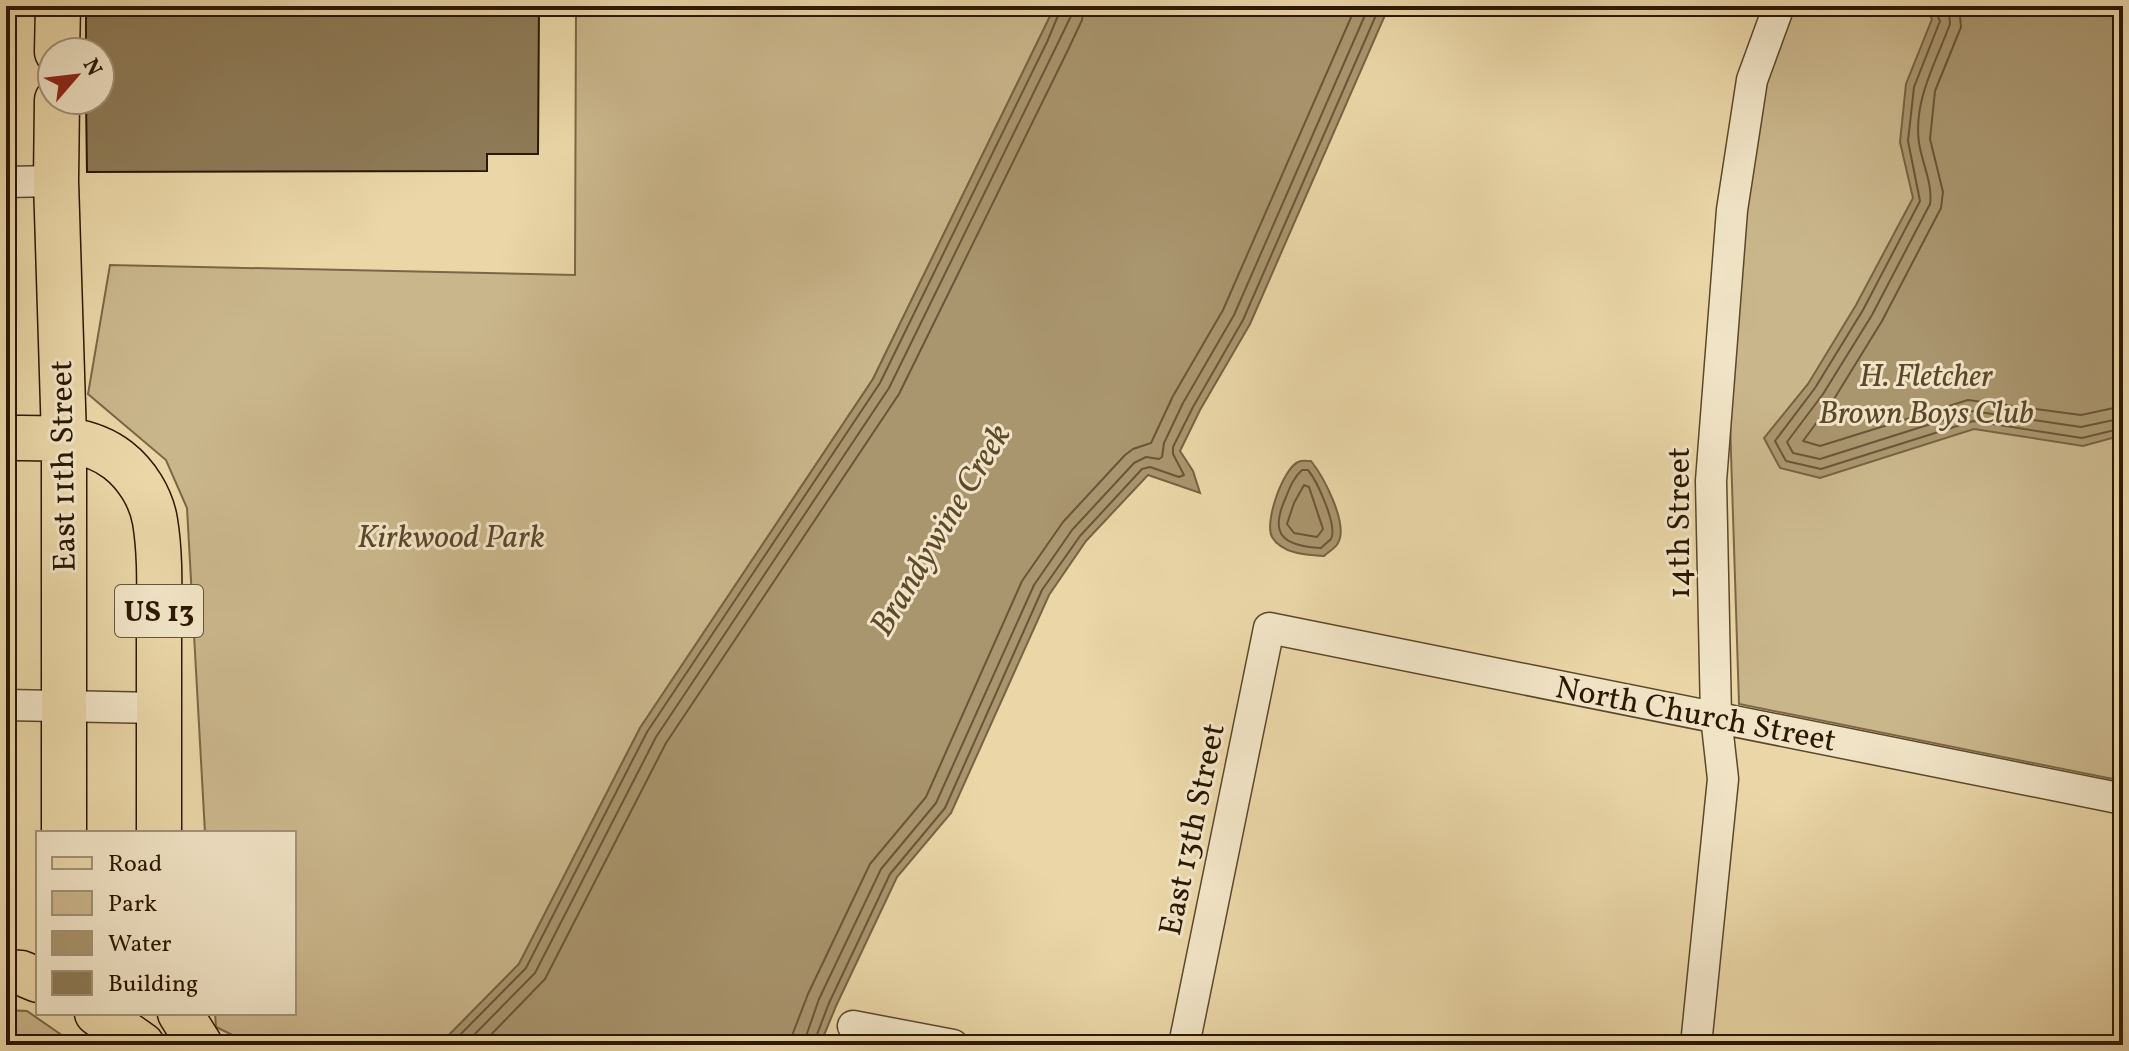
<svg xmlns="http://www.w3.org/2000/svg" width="2129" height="1051" font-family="Vollkorn,serif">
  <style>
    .green { fill: #cab68b; stroke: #7a6746; stroke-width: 2 }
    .water { fill: #a9956e; stroke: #776342; stroke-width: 2 }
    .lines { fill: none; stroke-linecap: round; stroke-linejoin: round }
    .shore { stroke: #6a5637; stroke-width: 2 }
    .building { fill: #8e7b57; stroke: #2b1800; stroke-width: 2 }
    .minor-casing { stroke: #5b482a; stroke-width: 33 }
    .primary-casing { stroke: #2b1800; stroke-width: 47 }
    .minor { stroke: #f1e4c6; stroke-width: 30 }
    .primary { stroke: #ead6a7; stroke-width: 44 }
    .labels { text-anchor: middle; stroke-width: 6; stroke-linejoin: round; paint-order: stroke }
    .shield { fill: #f1e4c6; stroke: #66553b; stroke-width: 2 }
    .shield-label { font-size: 30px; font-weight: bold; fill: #2b1800 }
    .park-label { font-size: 32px; font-style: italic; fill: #5b472a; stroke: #f1e4c6 }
    .street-label { font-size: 32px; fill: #2b1800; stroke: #f1e4c6 }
    .water-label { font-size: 34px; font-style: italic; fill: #5d4a2c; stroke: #f1e4c6 }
  </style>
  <rect width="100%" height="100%" fill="#ead6a7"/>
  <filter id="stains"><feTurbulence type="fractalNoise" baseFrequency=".0025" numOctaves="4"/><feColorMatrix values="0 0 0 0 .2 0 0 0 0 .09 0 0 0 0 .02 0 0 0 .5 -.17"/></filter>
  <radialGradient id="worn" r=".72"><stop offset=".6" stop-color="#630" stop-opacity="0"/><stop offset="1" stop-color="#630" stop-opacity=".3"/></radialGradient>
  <path class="green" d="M576,6H1055L873,379L640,728L519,964L439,1045H253L216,1027L215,1013H294V833H205L187,508L166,460L88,394L110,265L575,275Z
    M1786,6H2123V781L1739,704L1729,390L1750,92Z
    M6,1010L27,1011L76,1045H6Z"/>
  <path class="water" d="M1055,6H1389L1250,324L1200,410L1180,451L1193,471L1200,493L1148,475L1086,541L1049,595L951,813L897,877L836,1006L820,1045H439L519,964L640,728L873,379Z
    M1923,6H2123V435L2083,446L1974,429L1820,478L1780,468L1764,438L1808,384L1856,305L1913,198L1900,142L1906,84L1932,19Z
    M1311,461C1323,476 1349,524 1338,543C1336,548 1328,552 1324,556C1307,555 1282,554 1272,537C1264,522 1283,469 1298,462C1302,460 1307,461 1311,461Z"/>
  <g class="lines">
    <path class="shore" d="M1933,6L1940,21L1914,87L1908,141L1920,201L1863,310L1815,388L1775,441L1786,461L1821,469L1973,421L2082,438L2123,428
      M1945,6L1949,14L1950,24C1936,62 1913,101 1919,143C1922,163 1933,184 1930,204L1872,315L1823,394L1787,442L1793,453L1820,459L1972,411L2081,427L2123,418
      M1959,6L1961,27L1935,91L1930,139L1943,192L1941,208L1882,321L1834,399L1803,441L1820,446L1968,400L2081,415L2123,406
      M1302,470H1308C1317,481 1338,526 1331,539C1329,541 1323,546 1321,548C1282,546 1269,534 1286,497C1290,487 1294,477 1302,470Z
      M1304,485L1309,487L1323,529L1317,537L1294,533L1287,524L1294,503Z
      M450,1045L526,968L647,732L880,383L1047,42L1062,6
      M464,1045L535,973L656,737L889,388L1056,47L1071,16L1072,6
      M481,1045L545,979L666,743L899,394L1067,52L1082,20L1084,6
      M791,1045L793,1033L808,994L870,864L926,797L1022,581L1063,522L1125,455L1133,449L1151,443L1173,396L1223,310L1356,6
      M803,1045L819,999L881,869L936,803L1034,585L1072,530L1134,463L1146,457L1159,459L1162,457L1164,443L1183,403L1234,315L1369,6
      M813,1045L829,1003L890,874L945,808L1042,590L1080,536L1142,469L1150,467L1179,477L1184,475L1173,454V447L1193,407L1243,320L1380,6"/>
  </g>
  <path class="building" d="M86,6H539L538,154H487V171L87,172L86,100H100V52H86Z"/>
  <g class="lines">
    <g class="minor-casing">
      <path id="minor" d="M6,182L56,181
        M6,705L159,708
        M853,1026L953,1045
        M1184,1045L1269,628L2123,799
        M1696,1045L1723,779L1716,716L1711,481L1732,210L1752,80L1779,6"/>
    </g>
    <g class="primary-casing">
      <path id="primary" d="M57,52L58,6
        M57,100L56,181L64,438V833
        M6,438C44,438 86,435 118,460C136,474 151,497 155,521C161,557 159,595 159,631C159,698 159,766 159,833
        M6,972L21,973L38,980
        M97,1013L142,1045
        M180,1013L200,1045"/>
    </g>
    <use href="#minor" class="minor"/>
    <use href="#primary" class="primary"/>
  </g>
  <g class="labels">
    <rect class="shield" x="115" y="585" width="88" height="52" rx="6"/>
    <g class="shield-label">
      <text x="159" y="621">US 13</text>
    </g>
    <g class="park-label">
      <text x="1926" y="386">H. Fletcher<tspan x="1926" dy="37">Brown Boys Club</tspan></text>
      <text x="451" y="547">Kirkwood Park</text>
    </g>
    <g class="street-label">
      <text transform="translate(62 466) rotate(-91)" y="11">East 11th Street</text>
      <text transform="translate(1678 523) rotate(-90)" y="11">14th Street</text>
      <text transform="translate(1696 713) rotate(11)" y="11">North Church Street</text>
      <text transform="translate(1191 829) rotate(-78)" y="11">East 13th Street</text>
    </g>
    <g class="water-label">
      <text transform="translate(939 529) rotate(-59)" y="12">Brandywine Creek</text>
    </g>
  </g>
  <rect width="2129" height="1051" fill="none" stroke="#ead6a7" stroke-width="32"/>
  <rect x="8" y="8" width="2113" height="1035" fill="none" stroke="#2b1800" stroke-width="4"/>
  <rect x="16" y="16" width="2097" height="1019" fill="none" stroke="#2b1800" stroke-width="2"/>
  <rect x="36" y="831" width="260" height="184" fill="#f1e4c6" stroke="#a29277" stroke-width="2"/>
  <rect x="52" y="857" width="40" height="12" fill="#ead6a7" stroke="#a29277" stroke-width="2"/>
  <text x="108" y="871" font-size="24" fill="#2b1800">Road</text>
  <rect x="52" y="891" width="40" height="24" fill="#cab68b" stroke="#a29277" stroke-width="2"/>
  <text x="108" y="911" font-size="24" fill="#2b1800">Park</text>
  <rect x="52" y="931" width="40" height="24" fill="#a9956e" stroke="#a29277" stroke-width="2"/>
  <text x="108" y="951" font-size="24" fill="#2b1800">Water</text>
  <rect x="52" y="971" width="40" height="24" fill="#8e7b57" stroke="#a29277" stroke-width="2"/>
  <text x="108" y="991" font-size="24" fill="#2b1800">Building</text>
  <g transform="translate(76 76) rotate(62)"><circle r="38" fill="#f1e4c6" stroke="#a29277" stroke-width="2"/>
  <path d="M0-6L14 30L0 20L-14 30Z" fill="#8f2418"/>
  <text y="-12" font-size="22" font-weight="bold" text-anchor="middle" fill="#2b1800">N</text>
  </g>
  <rect width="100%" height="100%" filter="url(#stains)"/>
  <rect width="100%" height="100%" fill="url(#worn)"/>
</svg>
